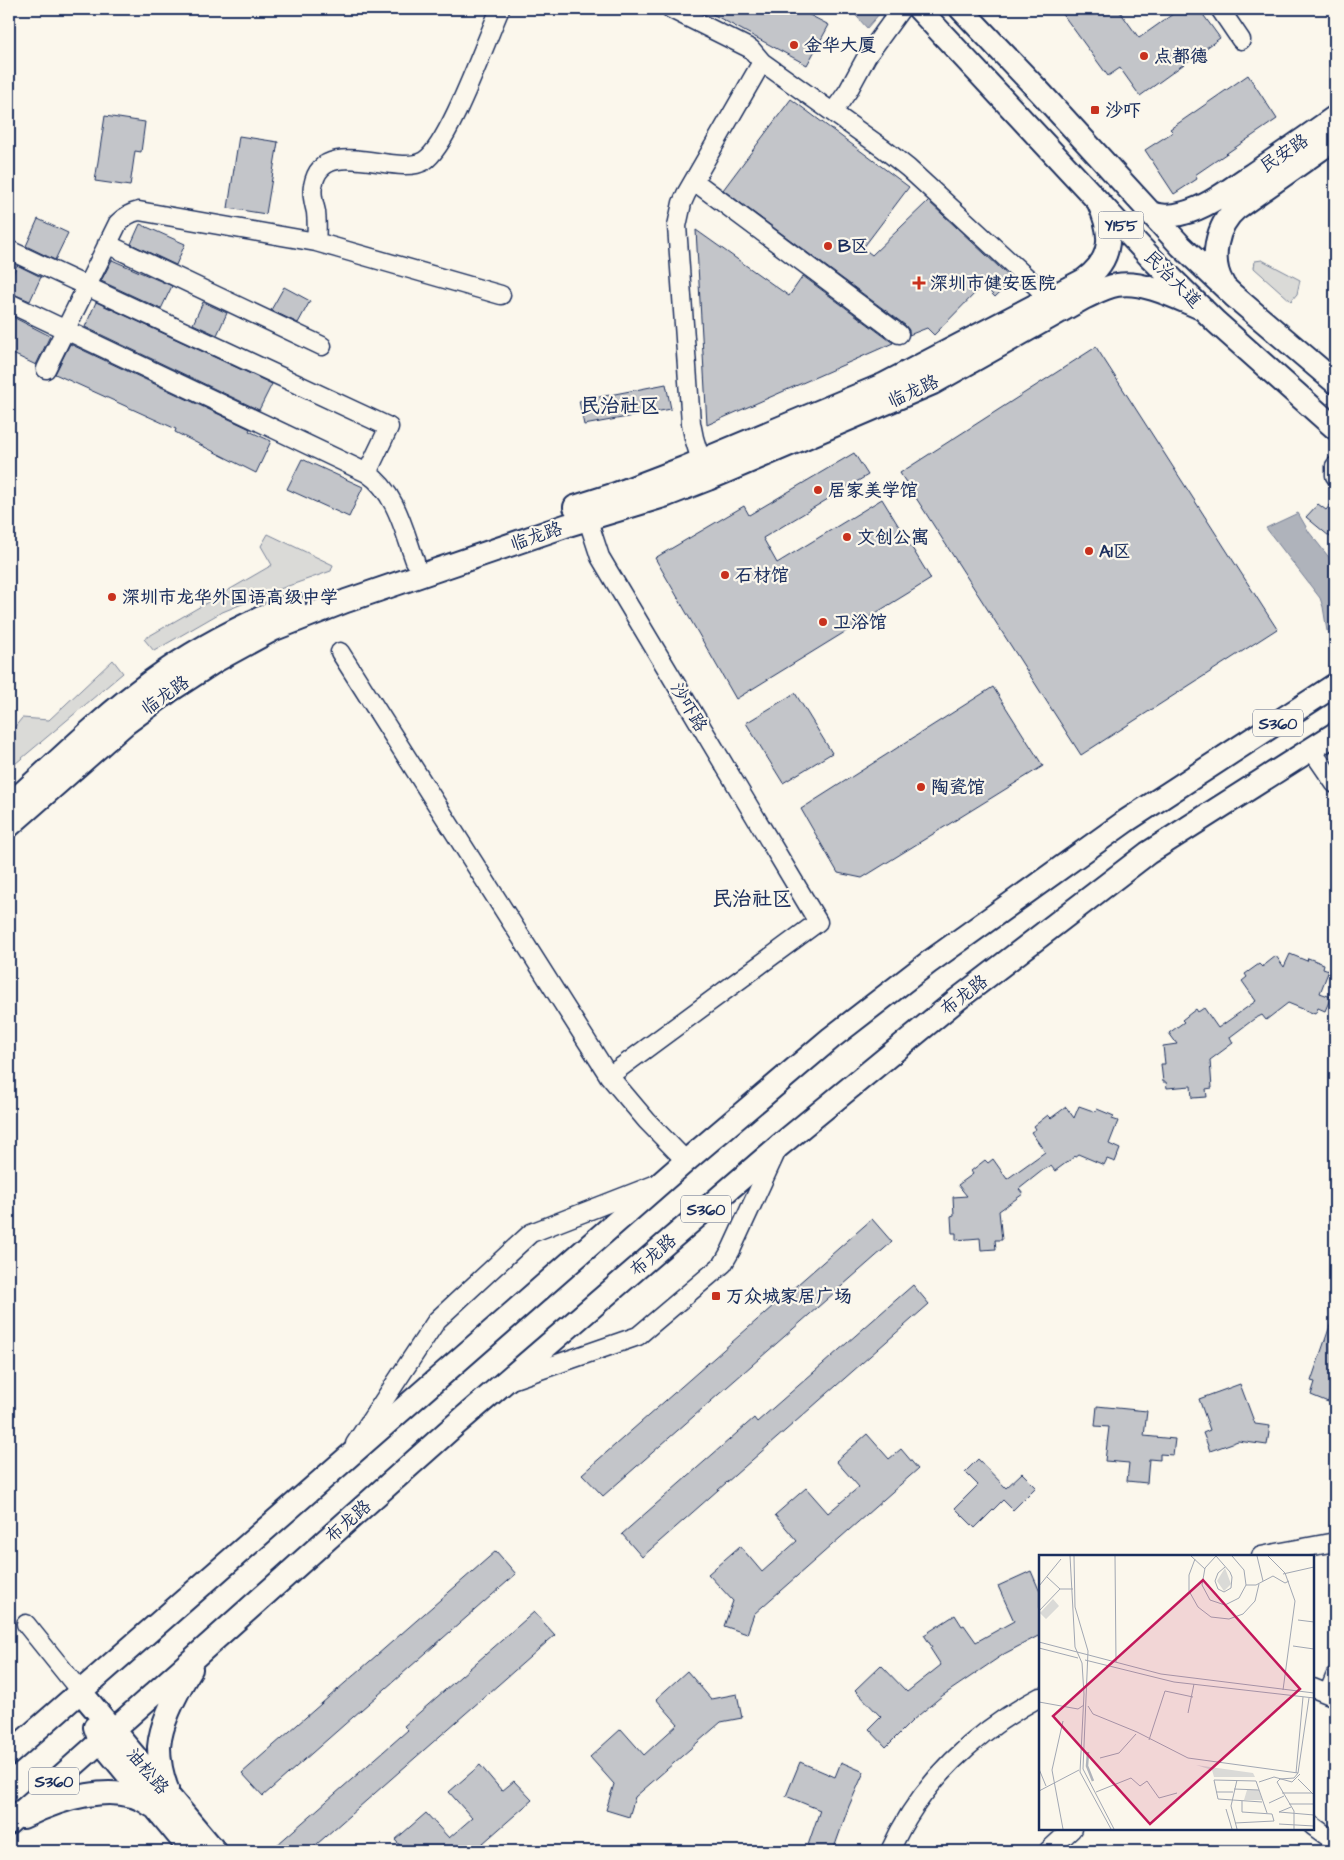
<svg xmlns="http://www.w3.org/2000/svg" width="1344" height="1860" font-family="'Architects Daughter','LXGW WenKai TC',sans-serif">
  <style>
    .green { fill: #dadad7; stroke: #7a849a }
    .water { fill: #afb3bb; stroke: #747e96 }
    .building { fill: #c3c5c9; stroke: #1b2f5e }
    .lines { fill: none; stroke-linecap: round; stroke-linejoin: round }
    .minor-casing { stroke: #1b2f5e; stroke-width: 21 }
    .major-casing { stroke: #1b2f5e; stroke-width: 26 }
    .minor { stroke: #fbf7ec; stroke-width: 18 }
    .major { stroke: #fbf7ec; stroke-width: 22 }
    .poi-dot { fill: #c8321e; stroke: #fbf7ec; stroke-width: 2 }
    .labels { text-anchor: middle; stroke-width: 4.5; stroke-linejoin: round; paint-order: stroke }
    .shield { fill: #fbf7ec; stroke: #5e6b89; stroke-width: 1 }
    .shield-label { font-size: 16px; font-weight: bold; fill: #1b2f5e }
    .poi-label { font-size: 18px; font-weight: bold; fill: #1b2f5e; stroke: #fbf7ec; text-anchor: start }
    .street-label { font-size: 18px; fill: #1b2f5e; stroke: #fbf7ec }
    .quarter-label { font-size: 20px; font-weight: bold; fill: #1b2f5e; stroke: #fbf7ec }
    .inset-river { fill: none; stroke: #afb3bb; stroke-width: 2.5 }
    .inset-road { fill: none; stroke: #a1a7b3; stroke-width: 1 }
    .view { fill: #c2185b; fill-opacity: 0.15; stroke: #c2185b; stroke-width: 2.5 }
    .inset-edge { fill: none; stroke: #1b2f5e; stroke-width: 2.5 }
  </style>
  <rect width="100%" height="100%" fill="#fbf7ec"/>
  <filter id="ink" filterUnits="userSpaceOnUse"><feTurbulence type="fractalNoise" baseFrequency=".02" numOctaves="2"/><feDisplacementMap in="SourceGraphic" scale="10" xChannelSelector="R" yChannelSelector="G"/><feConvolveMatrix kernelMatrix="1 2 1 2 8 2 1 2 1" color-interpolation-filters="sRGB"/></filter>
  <g filter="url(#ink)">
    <path class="green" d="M1262,260L1300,280L1297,294L1291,301L1254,268L1255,261Z
      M268,534L333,565L331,571L274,591L220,613L154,651L144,639L272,565L261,546Z
      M113,660L123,673L9,769V734L22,718L49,720Z"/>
    <path class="water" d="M850,9H877L880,13L867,28Z
      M1298,513L1309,532L1335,565V626L1327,631L1323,607L1320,598L1266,528Z"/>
    <path class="building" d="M703,9H798L829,25L807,65Z
      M1059,9H1118L1139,38L1180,9H1199L1220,38L1140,96L1120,68L1108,76Z
      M1248,75L1277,119L1195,175L1197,179L1174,194L1145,150L1173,132L1170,129Z
      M791,99L909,187L863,248L872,255L928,201L1013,280L995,297L983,285L934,335L927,328L909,335V330L905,325L723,190Z
      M105,116L145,122L141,152L135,151L130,186L95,181Z
      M239,136L278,142L266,214L228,208Z
      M38,219L68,233L55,260L26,246Z
      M140,224L185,244L176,265L131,244Z
      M696,230L789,296L803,276L893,343L707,425Z
      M112,260L172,286L161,309L101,281Z
      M17,265L41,277L30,301L9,292V282Z
      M284,287L310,301L298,323L271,310Z
      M96,302L272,384L259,410L85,327Z
      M203,302L227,313L217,335L193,324Z
      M9,315L50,336L36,365L13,354H9Z
      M70,344L250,429L249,431L271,441L256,473L175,432L176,429L55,374Z
      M1096,347L1277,629L1081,755L900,473Z
      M666,384L671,409L584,425L579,401Z
      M854,453L868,475L763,538L777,563L882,499L931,579L736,699L655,558L744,506L749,515Z
      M302,459L363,487L349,517L287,489Z
      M1335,499V541L1306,517L1318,504L1326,510Z
      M993,687L1043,766L862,878L838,873L801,809Z
      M795,693L832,753L783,783L746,723Z
      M1290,954L1307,961L1308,958L1324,964L1323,968L1329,970L1320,993L1331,997L1325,1011L1318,1008L1315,1014L1288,1003L1266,1020L1262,1015L1254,1019L1230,1037L1233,1043L1210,1060L1212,1088L1206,1089L1207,1097L1192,1098L1191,1086L1167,1088L1166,1082H1163L1161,1064H1165L1163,1046L1177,1044L1169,1033L1184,1022L1182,1020L1196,1009L1198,1012L1204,1008L1218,1028L1256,1001L1242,981L1247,977L1245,974L1259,964L1262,967L1276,956L1284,967Z
      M1079,1106L1096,1112L1097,1109L1114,1116L1112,1119L1118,1121L1109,1144L1120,1149L1115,1162L1107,1159L1104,1165L1078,1154L1055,1171L1051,1166L1043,1170L1019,1189L1023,1194L999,1211L1002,1240H995L996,1249L981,1250L980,1238L956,1240V1233H952L951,1216L954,1215L953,1197L967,1196L958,1185L973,1174L971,1171L985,1160L988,1163L993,1159L1007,1179L1045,1152L1031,1132L1036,1129L1034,1126L1048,1115L1051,1118L1066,1107L1074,1118Z
      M872,1219L892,1242L603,1496L582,1474Z
      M913,1285L929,1304L642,1557L622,1534L754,1418L757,1422Z
      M1333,1317L1335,1318V1381L1328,1402L1311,1395L1315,1382L1311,1381Z
      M1240,1384L1255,1424L1270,1426L1267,1445L1238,1441L1210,1451L1203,1433L1210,1430L1199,1399Z
      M1097,1406L1147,1411L1144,1436L1175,1439L1173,1455L1160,1454V1460L1149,1459L1147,1483L1127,1481L1129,1463L1105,1461L1109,1427L1095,1426Z
      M867,1434L889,1459L901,1449L918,1469L754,1614L747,1634L724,1626L733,1601L708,1574L740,1546L762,1572L797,1541L775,1515L806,1488L828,1513L859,1487L836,1461Z
      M978,1459L1006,1488L1022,1473L1036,1487L1013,1510L1003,1500L975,1528L955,1508L978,1485L965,1472Z
      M496,1551L516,1574L263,1796L242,1773Z
      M1031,1571L1040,1592V1635L1004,1654L942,1696L913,1720L886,1747L869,1729L881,1717L855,1690L881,1665L907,1692L941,1665L930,1648L932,1647L924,1635L955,1615L962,1626L964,1625L976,1642L1014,1621L998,1586Z
      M534,1612L555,1635L309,1851H270L408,1730L404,1726Z
      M687,1671L711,1699L737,1694L742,1718L721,1722L635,1797L629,1817L606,1810L614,1784L590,1757L621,1729L644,1755L678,1724L656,1699Z
      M800,1762L835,1777L841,1762L864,1772L849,1806L833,1851H806L820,1810L786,1796Z
      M480,1765L502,1791L514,1781L532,1800L474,1851H405L395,1840L426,1813L449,1838L472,1818L449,1792Z"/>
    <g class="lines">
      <g class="minor-casing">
        <path id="minor" d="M671,9L751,49L762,62L884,149L908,168L1049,298
          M1220,9L1241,40
          M833,112L848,91L867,56L901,9
          M694,181L899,334
          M316,242C317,232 317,222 316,212C314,203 311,195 313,186C322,133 396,178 424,161C449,146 486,40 500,9
          M107,244L322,346
          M9,250L389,427L367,473
          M9,303L367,473C396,492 404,531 415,561
          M46,369L118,223C125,216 130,213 139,211L316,242L501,295
          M701,461L694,438L691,423L677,226L682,203L686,194L762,62
          M1335,466V476
          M584,508L600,557L818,922L609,1076
          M340,652L609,1076L647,1121L686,1161
          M1311,749L1335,784
          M511,1380L638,1336L723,1264L731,1250L778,1148
          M355,1444L437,1320L531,1233L654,1185
          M1261,1556L1335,1542
          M26,1624L80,1691
          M1313,1688L1335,1697
          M1328,1694L1335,1677
          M1313,1826L1335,1842
          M890,1851C920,1783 976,1731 1040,1697
          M1048,1851L1072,1829"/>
      </g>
      <g class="major-casing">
        <path id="major" d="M919,9L1151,258L1216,322L1335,428
          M961,9L1040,92L1181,246L1234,296L1335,382
          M1147,211C1160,217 1170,217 1184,213C1208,207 1230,189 1250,176C1279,156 1307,137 1335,117
          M1223,284C1209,261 1216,225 1237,208L1335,139
          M575,507L616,494L684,468L883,385L1084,280C1115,258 1112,232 1098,201
          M9,805C55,764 100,719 150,682C195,649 243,624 294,604
          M9,826L125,724L171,690L217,660L272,630L346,601L568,525L667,495L708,479L933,383L1084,298C1095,293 1105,287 1117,285C1143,280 1179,299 1203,309
          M80,1691L215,1851
          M95,1727L100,1741L191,1851
          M9,1754L686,1161L831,1038L928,963L1126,821L1335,685
          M167,1789C162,1776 159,1761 159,1747C161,1722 178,1690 191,1669
          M23,1817C58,1800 117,1779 152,1806
          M9,1823L454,1426L779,1146L958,999L1148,853L1335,734"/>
      </g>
      <use href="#minor" class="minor"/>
      <use href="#major" class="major"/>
    </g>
  </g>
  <g class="poi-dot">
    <circle cx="794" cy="45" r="5"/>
    <circle cx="1144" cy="56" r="5"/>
    <rect x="1090" y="105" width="10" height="10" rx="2.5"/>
    <circle cx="828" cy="246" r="5"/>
    <path d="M916.5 275.5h5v5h5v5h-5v5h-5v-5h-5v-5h5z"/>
    <circle cx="818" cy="490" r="5"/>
    <circle cx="847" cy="537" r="5"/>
    <circle cx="1089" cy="551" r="5"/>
    <circle cx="725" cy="575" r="5"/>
    <circle cx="112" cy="597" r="5"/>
    <circle cx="823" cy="622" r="5"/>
    <circle cx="921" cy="787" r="5"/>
    <rect x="711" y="1291" width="10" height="10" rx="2.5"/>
  </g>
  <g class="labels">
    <g class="shield">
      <rect x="1098.5" y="211.5" width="45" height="27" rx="4"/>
      <rect x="1253" y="709.5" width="50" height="27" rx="4"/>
      <rect x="681" y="1195.5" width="50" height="27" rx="4"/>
      <rect x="29" y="1767.5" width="50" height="27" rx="4"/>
    </g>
    <g class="shield-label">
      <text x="1121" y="231">Y155</text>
      <text x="1278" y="729">S360</text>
      <text x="706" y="1215">S360</text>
      <text x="54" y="1787">S360</text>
    </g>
    <g class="poi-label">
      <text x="804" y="51">金华大厦</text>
      <text x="1154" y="62">点都德</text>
      <text x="1105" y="116">沙吓</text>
      <text x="838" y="252">B区</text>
      <text x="930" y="289">深圳市健安医院</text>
      <text x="828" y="496">居家美学馆</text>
      <text x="857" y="543">文创公寓</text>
      <text x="1099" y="557">A1区</text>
      <text x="735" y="581">石材馆</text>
      <text x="122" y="603">深圳市龙华外国语高级中学</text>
      <text x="833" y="628">卫浴馆</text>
      <text x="931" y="793">陶瓷馆</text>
      <text x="726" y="1302">万众城家居广场</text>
    </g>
    <g class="street-label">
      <text transform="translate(1284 153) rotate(-34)" y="6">民安路</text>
      <text transform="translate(1173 279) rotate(45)" y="6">民治大道</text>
      <text transform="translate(913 391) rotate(-25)" y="6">临龙路</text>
      <text transform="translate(536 536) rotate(-19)" y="6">临龙路</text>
      <text transform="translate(165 695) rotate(-35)" y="6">临龙路</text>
      <text transform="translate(689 707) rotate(59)" y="6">沙吓路</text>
      <text transform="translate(964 995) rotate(-38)" y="6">布龙路</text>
      <text transform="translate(653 1255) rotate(-41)" y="6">布龙路</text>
      <text transform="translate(348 1521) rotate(-42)" y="6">布龙路</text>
      <text transform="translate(148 1771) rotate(50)" y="6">油松路</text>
    </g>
    <g class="quarter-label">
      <text x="620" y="412">民治社区</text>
      <text x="752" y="905">民治社区</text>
    </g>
  </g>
  <g transform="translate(1039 1555)">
    <rect width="275" height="275" fill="#fbf7ec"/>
    <path d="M186,13L192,29L185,36L178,26ZM14,44L20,51L7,64L1,58ZM157,210L214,218L216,222H175L173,215ZM208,235H220L223,245H205Z" fill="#dadad7"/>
    <path class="inset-river" d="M49,197L48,211L54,226"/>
    <path class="inset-road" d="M31,1L36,92L43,108L45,139L41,217L72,274M35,1L36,52L49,96L44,214L75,274M76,1L77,107M152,1L166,14M177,1L166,13L163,30L171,45L186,50L200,43L207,30L205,15L193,1M177,1L191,17L193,22L192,33L185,37L179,34L176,26L179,18L186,12M218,1L224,26M229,1L246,18L256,46L244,135M156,4L150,20V36L159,52L172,62L190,64L204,59L216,46L220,29M244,19L275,12M8,22L21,34H34M207,30H217L234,21L246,28L250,26M0,31L22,4M0,56L21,34M259,65L275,67M0,87L122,119L275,138M254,91L275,94M0,93L39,103M46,105L135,127L275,143M0,147L39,154L45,150M49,151L54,159L98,177L149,203L259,218M149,158L155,129M24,166L13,215L24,274M110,185L126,136L154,142M61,203L80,198L97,179M0,214L7,231M257,218L264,142M259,224L275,240M220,227L235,222L253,227L261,219M195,234L220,235M0,236L40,215M57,237L92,223L101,231L108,226L120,243L138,238M177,237H194M243,238H273M223,247L179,244L175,225L217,226L228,258M230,248L245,241M250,249H275M252,252L240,257L275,260M187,254L193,274M196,268L235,266L233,259L203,257V246M240,269L275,271M198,274L192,251L198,225M255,274V256L238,227L241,224L255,223L259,218L270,143"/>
    <path class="view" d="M164,25L261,134L111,269L14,161Z"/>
    <rect width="275" height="275" class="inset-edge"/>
  </g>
  <rect width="1344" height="1860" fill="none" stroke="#fbf7ec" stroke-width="30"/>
  <rect x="15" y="15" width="1314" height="1830" fill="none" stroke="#1b2f5e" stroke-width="2" filter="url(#ink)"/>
</svg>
